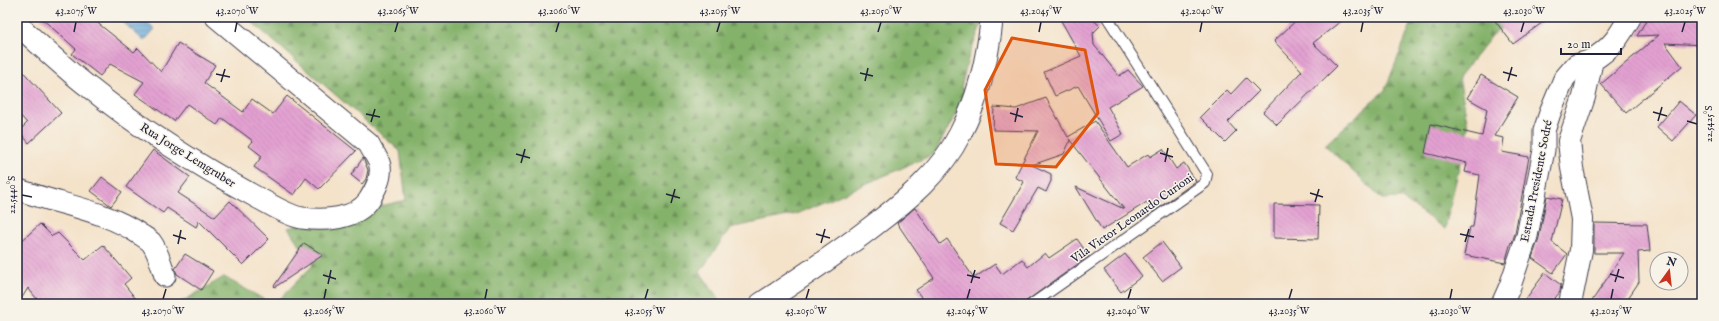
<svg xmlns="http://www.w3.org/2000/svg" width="1719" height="321" font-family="'IM FELL English',serif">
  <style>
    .forest { fill: url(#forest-firs); stroke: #536a53 }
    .water { fill: url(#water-rules); stroke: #43648a }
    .building { fill: url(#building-back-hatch) }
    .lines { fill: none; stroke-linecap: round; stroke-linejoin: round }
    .service-casing { stroke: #423f50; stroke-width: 12 }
    .minor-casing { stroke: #423f50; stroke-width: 23 }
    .tertiary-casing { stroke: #423f50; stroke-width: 24 }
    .service { stroke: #fff; stroke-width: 10 }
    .minor { stroke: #fff; stroke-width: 21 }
    .tertiary { stroke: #fff; stroke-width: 22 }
    .marked { fill: #de560e; fill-opacity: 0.2; stroke: #de560e; stroke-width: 3; stroke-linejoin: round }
    .ticks { fill: none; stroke: #22223b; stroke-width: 1.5 }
    .labels { text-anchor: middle; stroke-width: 3; stroke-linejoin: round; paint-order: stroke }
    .street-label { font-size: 12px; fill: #22223b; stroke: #f7f3e8 }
    .neatline { fill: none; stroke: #22223b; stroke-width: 1.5 }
    .ticks-label { font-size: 10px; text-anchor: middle; fill: #22223b }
  </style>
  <defs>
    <pattern id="forest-firs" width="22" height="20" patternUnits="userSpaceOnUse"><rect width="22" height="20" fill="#84b26b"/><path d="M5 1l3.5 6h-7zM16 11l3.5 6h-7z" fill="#6c9059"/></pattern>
    <pattern id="water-rules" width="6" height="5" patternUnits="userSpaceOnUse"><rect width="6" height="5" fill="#64a6d8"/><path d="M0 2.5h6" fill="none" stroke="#5287b0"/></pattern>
    <pattern id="building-back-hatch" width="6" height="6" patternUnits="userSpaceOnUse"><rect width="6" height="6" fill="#e3a1d1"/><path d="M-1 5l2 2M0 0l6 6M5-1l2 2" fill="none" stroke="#c28ab4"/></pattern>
  </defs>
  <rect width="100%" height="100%" fill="#f7f3e8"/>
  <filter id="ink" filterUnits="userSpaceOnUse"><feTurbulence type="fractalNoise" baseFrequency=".025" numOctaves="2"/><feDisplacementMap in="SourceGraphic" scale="8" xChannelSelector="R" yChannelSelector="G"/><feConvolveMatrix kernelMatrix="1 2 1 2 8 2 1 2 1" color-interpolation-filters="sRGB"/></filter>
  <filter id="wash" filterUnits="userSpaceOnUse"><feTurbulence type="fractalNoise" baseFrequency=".012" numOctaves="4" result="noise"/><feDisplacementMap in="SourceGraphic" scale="16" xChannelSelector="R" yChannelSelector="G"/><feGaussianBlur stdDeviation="0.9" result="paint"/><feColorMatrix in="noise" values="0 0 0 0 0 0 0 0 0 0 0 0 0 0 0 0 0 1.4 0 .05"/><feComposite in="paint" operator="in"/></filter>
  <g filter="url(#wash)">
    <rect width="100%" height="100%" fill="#f4e2c9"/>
    <path class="forest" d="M246,17H984L968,59L961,88L968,92L934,154L797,214L730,228L700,272L722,304H275L313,265L288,228L406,200L400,151Z
      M1414,17H1520L1495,32L1459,77L1468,127L1445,229L1401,198L1382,199L1325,145L1385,90Z
      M224,277L272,304H178Z"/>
    <path class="water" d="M127,17H141L155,29L144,41L123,22Z"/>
    <g id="blocks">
      <path class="building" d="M40,17H90L134,52L138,48L161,72L178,43L215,65L204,83L243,112L252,99L273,114L287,96L356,151L319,189L306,178L294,195L254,167L262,156L249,146L253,141L222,118L217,125L187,104L174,121L135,94L144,82L110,64L100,76L72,54L76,49Z
        M1059,17H1090L1100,26L1093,33L1094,45L1119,76L1128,70L1143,86L1108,107L1123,134L1111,141L1078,86L1055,96L1044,72L1081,56Z
        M1300,17H1346L1313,43L1337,66L1277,125L1263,112L1302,71L1274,41Z
        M1492,17H1550L1513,44Z
        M1648,17L1702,18V45L1665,43L1682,66L1626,113L1601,84L1659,35L1637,36Z
        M17,65L61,113L29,143L19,131L27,123L17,112Z
        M1481,75L1518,97L1494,136L1504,138L1502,152L1529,157L1515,233L1512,243L1511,242L1505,263L1464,255L1470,227H1473L1480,175L1465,172L1467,163L1425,153L1431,124L1482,136L1487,109L1467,98Z
        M1246,78L1259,91L1228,122L1236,131L1225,142L1200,117L1227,90L1231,94Z
        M1046,98L1068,137L1095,121L1127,167L1148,154L1150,157L1163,149L1176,169L1184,163L1196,181L1153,212L1147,202L1102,230L1076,187L1124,209L1069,139L1070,141L1064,154L1032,165L1051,174V181L1046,192L1038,188L1013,230L1000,223L1024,182L1015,177L1038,131L993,130L994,107L1016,109Z
        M1679,101L1696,115L1673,141L1657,127Z
        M153,150L190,177L178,193L215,217L230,201L269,239L243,265L199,221L196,227L167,208L163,213L126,187Z
        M363,158L368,170L366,179L362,184L351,175Z
        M102,177L122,192L111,206L91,191Z
        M1547,196L1562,199L1552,242L1567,254L1553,273L1532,258L1539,238Z
        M1274,204L1319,205L1318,239L1274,238Z
        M915,208L940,244L947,239L974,278L995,264L1002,274L1022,259L1028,267L1045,253L1049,258L1077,239L1089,256L1022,304H926L916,290L934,278L897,223Z
        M1594,223L1647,224L1650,251L1638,252L1639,282L1624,304H1590L1624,253H1594Z
        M40,224L52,236L58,233L85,260L103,245L131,278L124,284L140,304H41L28,288L18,304H17V245Z
        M1162,242L1181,267L1162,281L1143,257Z
        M304,243L323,255L275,287L274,286Z
        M185,254L213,271L201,290L177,274L175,269Z
        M1125,254L1142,276L1121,292L1104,270Z
        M1545,273L1561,285L1560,292L1550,304H1522Z"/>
    </g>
  </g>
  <g filter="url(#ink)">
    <use href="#blocks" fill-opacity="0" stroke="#423f50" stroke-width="1"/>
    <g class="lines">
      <g class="service-casing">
        <path id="service" d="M1032,304L1205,183L1207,174L1107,17"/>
      </g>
      <g class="minor-casing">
        <path id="minor" d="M17,24C41,46 64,68 90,88C142,130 199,166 258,198C270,204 288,216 302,218C324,221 355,220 369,200C375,190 382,178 380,166C379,159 372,151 369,144L216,17
          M17,189C58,205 104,209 141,235C144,237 148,239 151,242C158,251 161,264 165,276
          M1502,304L1510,286L1527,236L1544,150V131L1550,113L1564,79L1576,65L1592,60"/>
      </g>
      <g class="tertiary-casing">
        <path id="tertiary" d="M761,304C799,279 837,254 873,226C906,201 941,172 960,134C979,98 988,57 992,17
          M1570,304L1581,250L1582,219L1572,168L1569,141L1584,97L1592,60C1612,48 1619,37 1630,17"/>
      </g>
      <use href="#service" class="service"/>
      <use href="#minor" class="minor"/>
      <use href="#tertiary" class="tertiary"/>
    </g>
  </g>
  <path class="marked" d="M1012,38L1085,50L1098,113L1056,167L996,164L985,90Z"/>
  <path class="ticks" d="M74,32L76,22M235,32L237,22M395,32L398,22M556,32L559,22M717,32L720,22M878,32L881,22M1039,32L1041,22M1200,32L1202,22M1361,32L1363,22M1521,32L1524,22M1682,32L1685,22M1503,72L1517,76M860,73L873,76M216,74L230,77M865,81L868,68M1508,81L1512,67M221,82L225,69M1653,112L1667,116M1010,113L1023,117M366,114L380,117M1658,121L1662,107M1687,121L1697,124M371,122L375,109M1015,122L1018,108M1160,153L1173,157M516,154L530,158M1165,162L1168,148M521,163L525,149M1310,193L1323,197M666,194L680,198M22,195L32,197M1315,202L1319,189M671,203L675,189M816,234L830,238M1460,234L1474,237M173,235L186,239M1465,242L1469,229M821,243L825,229M178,244L181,230M1610,274L1624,278M323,275L336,279M967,275L980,278M1615,282L1619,269M971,283L975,270M328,284L331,270M163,299L166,289M324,299L326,289M485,299L487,289M645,299L648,289M806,299L809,289M967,299L970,289M1128,299L1131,289M1289,299L1292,289M1450,299L1452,289M1611,299L1613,289"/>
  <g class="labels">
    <g class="street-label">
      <text transform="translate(188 155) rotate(32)" y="4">Rua Jorge Lemgruber</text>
      <text transform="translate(1536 181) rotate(-79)" y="4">Estrada Presidente Sodré</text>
      <text transform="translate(1132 218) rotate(-35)" y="4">Vila Victor Leonardo Curioni</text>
    </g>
  </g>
  <rect width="1719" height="321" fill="none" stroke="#f7f3e8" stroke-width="44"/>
  <g transform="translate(1669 271) rotate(15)"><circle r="19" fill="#f7f3e8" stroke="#a29fa3"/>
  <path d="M0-3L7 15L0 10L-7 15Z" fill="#c8321e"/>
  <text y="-6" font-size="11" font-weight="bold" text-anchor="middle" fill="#22223b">N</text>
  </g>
  <path d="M1561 48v6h60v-6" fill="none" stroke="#22223b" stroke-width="2"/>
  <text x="1567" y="48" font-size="12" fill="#22223b" stroke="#f7f3e8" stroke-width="3" paint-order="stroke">20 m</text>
  <rect x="22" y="22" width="1675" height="277" class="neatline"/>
  <g class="ticks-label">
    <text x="76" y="14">43.2075°W</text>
    <text x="237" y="14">43.2070°W</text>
    <text x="398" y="14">43.2065°W</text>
    <text x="559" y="14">43.2060°W</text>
    <text x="720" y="14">43.2055°W</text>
    <text x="881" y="14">43.2050°W</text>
    <text x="1041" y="14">43.2045°W</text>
    <text x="1202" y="14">43.2040°W</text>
    <text x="1363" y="14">43.2035°W</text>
    <text x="1524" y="14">43.2030°W</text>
    <text x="1685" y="14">43.2025°W</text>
    <text transform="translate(1708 124) rotate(-90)" y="4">22.5425°S</text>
    <text transform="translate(11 195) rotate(-90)" y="4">22.5440°S</text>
    <text x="163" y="314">43.2070°W</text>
    <text x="324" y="314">43.2065°W</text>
    <text x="485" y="314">43.2060°W</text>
    <text x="645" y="314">43.2055°W</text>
    <text x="806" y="314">43.2050°W</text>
    <text x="967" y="314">43.2045°W</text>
    <text x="1128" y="314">43.2040°W</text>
    <text x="1289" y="314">43.2035°W</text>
    <text x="1450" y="314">43.2030°W</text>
    <text x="1611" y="314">43.2025°W</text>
  </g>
</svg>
